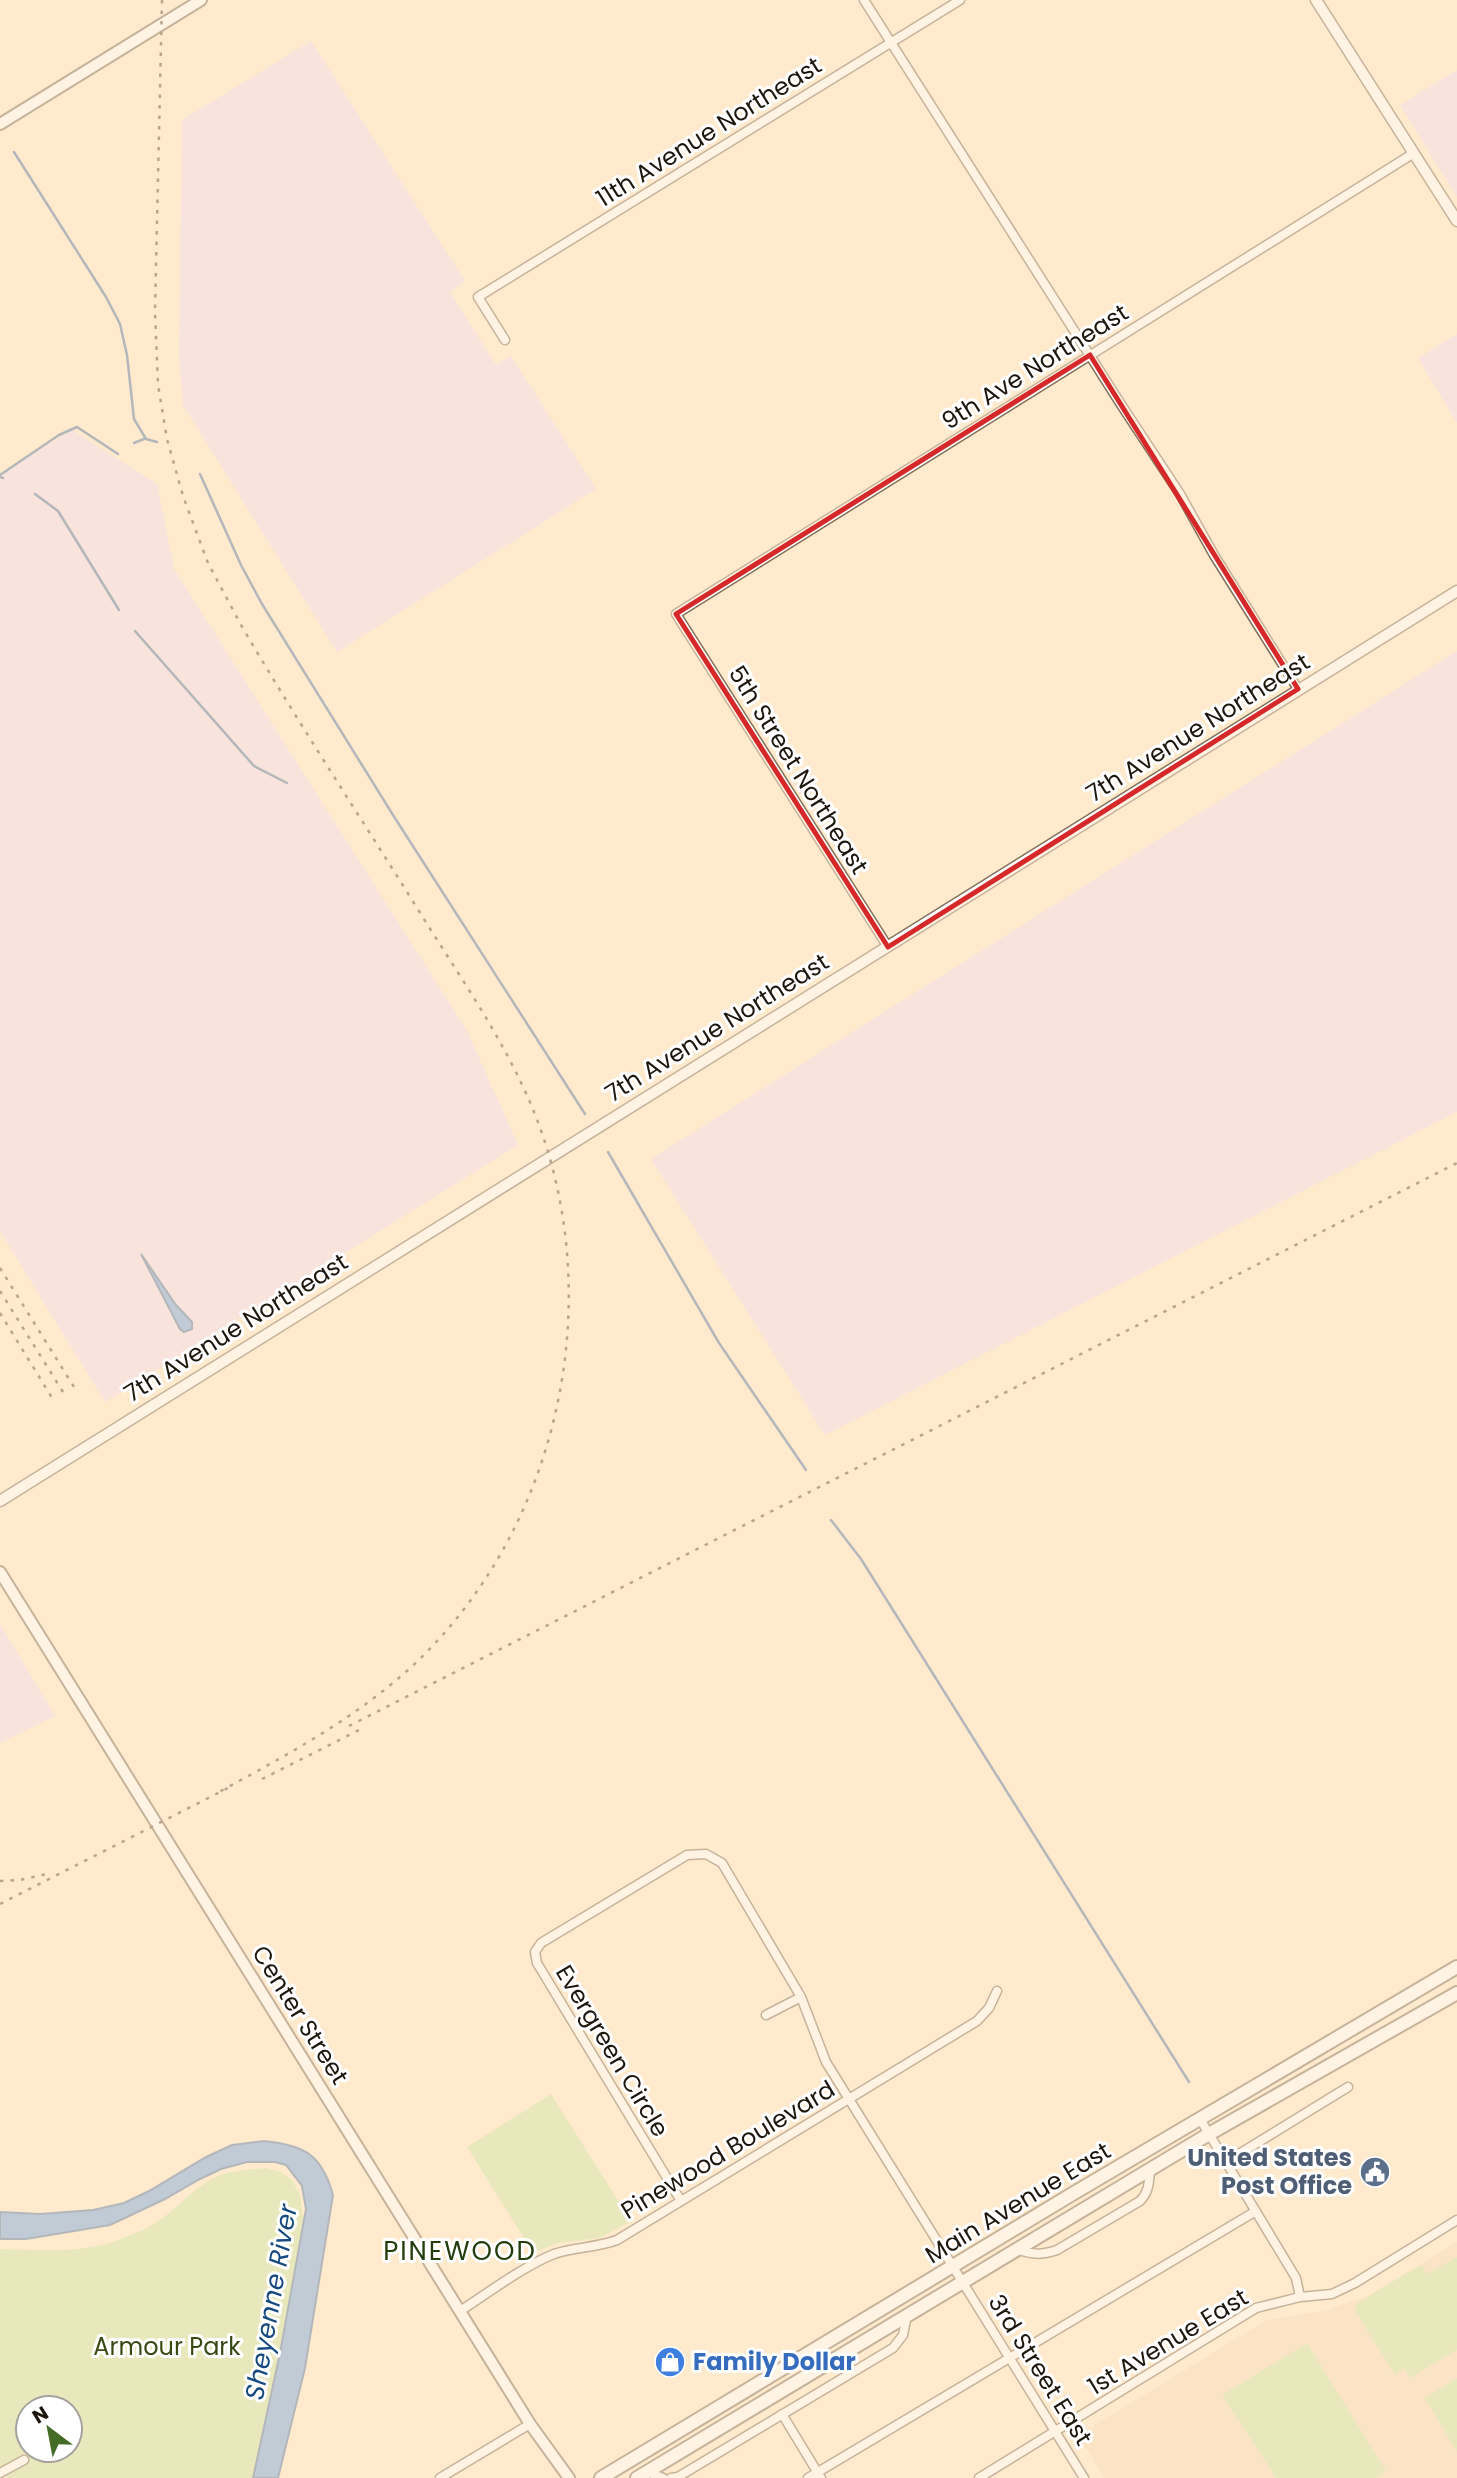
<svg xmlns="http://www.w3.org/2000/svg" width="1457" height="2478" font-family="Poppins,sans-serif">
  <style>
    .built { fill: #f7ddbb }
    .industrial { fill: #efdded }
    .green { fill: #cfe7a6; fill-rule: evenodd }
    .water { fill: #74a6e1; stroke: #5a7ba1; stroke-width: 2 }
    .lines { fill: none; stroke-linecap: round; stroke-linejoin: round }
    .stream { stroke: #5a7ba1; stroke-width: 2.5 }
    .minor-casing { stroke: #847159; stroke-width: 11 }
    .tertiary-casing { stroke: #847159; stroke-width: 13 }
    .secondary-casing { stroke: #847159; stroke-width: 14 }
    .primary-casing { stroke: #847159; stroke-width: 16 }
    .minor { stroke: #fff; stroke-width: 8 }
    .tertiary { stroke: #fff; stroke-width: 10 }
    .secondary { stroke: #fff; stroke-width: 10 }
    .primary { stroke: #fff; stroke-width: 12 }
    .rail { stroke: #5f5444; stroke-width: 2.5; stroke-dasharray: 3.5 7; stroke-linecap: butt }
    .marked { fill: none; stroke: #d62828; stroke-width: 5; stroke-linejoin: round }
    .labels { text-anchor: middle; stroke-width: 6; stroke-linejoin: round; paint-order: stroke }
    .street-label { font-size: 24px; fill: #1d160c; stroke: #fff }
    .service-label { font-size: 24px; font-weight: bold; fill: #4e5e75; stroke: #fff; text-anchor: end }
    .park-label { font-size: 24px; fill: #394914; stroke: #fff }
    .shop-label { font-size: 24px; font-weight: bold; fill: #366cbe; stroke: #fff; text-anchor: start }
    .neighbourhood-label { font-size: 26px; letter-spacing: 2px; fill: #233d0d; stroke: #fff }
    .water-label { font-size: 26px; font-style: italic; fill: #15487e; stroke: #fff }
  </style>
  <rect width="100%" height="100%" fill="#ffeace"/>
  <path class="built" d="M1457,2242V2478H1104L1078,2435L1267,2320L1324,2311L1366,2297Z"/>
  <path class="industrial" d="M311,41L465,281L450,292L496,365L511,356L596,489L337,652L183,405L179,358L182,120Z
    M1457,70V197L1400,105Z
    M1457,334V423L1418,358Z
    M72,430L157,484L174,569L467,1031L518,1145L105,1402L0,1231V474Z
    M1457,651V1112L825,1435L651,1159Z
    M0,1624L55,1716L0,1743Z"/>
  <path class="green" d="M551,2094L631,2221L600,2238L559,2243L537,2251L530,2248L467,2147Z
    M266,2168L281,2172L292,2180L300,2194L304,2222L285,2350L254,2478H7L0,2467V2249C40,2250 86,2254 123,2238C134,2234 148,2228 157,2222C178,2208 195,2186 218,2176C233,2170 250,2169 266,2168ZM28,2408H70V2450H28Z
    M1457,2257V2350L1410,2378L1404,2368L1395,2375L1355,2311L1357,2303L1422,2264L1427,2274Z
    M1307,2343L1386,2471L1376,2478H1276L1222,2395Z
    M1457,2378V2452L1425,2398Z"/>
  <path class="water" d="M141,1254L176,1305L192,1322V1329L184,1332L180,1329Z
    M264,2141C305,2145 322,2155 333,2195L305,2368L278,2478H253L280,2353L306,2209L302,2186L286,2165L275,2162H247L221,2169L200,2179L165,2199L110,2225L26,2239H0V2212L40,2214L93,2210L124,2203L149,2191L206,2157L232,2145Z"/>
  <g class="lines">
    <path class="stream" d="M14,152L106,297L120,324L127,355L134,419L146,439L157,442
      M134,443L144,439
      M200,474L241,565L262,604L393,815L585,1114
      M0,475L59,435L77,427L118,454
      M0,477L3,478
      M35,494L58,511L119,610
      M135,631L254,766L287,783
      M608,1152L719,1343L806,1470
      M831,1520L861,1559L1189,2082"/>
    <g class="minor-casing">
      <path id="minor" d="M864,0L1122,406L1180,494L1214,555L1298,689
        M505,340L478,297L960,0
        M888,947L676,614L1414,153
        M766,2015L801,1997
        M1200,2119L1296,2278L1300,2297
        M1226,2162L1348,2087
        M681,2201L537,1963L535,1952L541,1943L687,1855L706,1854L722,1863L801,1997L826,2062L1084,2478
        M1017,2249C1032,2255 1042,2255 1057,2250L1140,2201C1149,2192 1149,2182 1150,2170
        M460,2311C488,2293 524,2266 554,2254C574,2247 596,2248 617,2240L977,2021L989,2008L997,1991
        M782,2414L821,2478
        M647,2472L663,2478
        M0,2473L24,2460
        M440,2478L530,2424
        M671,2478L678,2477L893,2348L903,2335L907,2315
        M808,2478L1256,2211
        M979,2478L1256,2308L1300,2297L1332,2294L1355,2283L1457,2220"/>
    </g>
    <g class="tertiary-casing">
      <path id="tertiary" d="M1316,0L1457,221
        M0,1501L1457,591"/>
    </g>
    <g class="secondary-casing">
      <path id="secondary" d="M0,124L201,0
        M0,1572L530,2424L569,2478"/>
    </g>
    <g class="primary-casing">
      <path id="primary" d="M601,2478L1074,2193L1457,1967
        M637,2478L1209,2134L1457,1993"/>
    </g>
    <use href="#minor" class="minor"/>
    <use href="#tertiary" class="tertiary"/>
    <use href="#secondary" class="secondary"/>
    <use href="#primary" class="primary"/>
    <path class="rail" d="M162,0L155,311L158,385L167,439L183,496L208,563L241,625C300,726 365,824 427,924C463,981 502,1038 529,1100C612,1291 562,1530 408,1670C351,1721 285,1756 219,1792
      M0,1268L74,1387
      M0,1291L63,1392
      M0,1313L54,1401
      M349,1726L1457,1163
      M262,1779L365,1727
      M0,1881L20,1880L47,1874
      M0,1904L228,1788"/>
  </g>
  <path d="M0 0H1457V2478H0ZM1090,355L1298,689L888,947L676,614Z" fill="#ffeace" fill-opacity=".55" fill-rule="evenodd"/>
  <path class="marked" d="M1090,355L1298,689L888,947L676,614Z"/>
  <defs>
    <g id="civic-disc" transform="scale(1.575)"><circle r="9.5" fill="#5c6f8a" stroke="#fff"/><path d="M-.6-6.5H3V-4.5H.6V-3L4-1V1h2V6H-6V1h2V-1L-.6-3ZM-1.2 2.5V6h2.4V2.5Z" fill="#fff"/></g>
    <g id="shop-disc" transform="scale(1.575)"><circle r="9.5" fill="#3f7fe0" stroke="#fff"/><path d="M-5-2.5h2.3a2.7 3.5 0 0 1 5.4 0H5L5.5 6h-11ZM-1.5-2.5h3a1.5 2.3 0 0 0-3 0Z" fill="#fff"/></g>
  </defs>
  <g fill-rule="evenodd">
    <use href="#civic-disc" x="1375" y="2172"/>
    <use href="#shop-disc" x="670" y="2362"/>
  </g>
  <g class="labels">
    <g class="street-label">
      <text transform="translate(709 132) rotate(-32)" y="8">11th Avenue Northeast</text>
      <text transform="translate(1035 367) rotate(-32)" y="8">9th Ave Northeast</text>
      <text transform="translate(1198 728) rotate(-32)" y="8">7th Avenue Northeast</text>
      <text transform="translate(798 770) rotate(58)" y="8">5th Street Northeast</text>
      <text transform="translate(717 1028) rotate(-32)" y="8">7th Avenue Northeast</text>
      <text transform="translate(236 1328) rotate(-32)" y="8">7th Avenue Northeast</text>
      <text transform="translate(300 2015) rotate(58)" y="8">Center Street</text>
      <text transform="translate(612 2051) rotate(59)" y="8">Evergreen Circle</text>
      <text transform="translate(728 2150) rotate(-31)" y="8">Pinewood Boulevard</text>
      <text transform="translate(1018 2203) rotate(-31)" y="8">Main Avenue East</text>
      <text transform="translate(1168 2342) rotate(-31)" y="8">1st Avenue East</text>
      <text transform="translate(1040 2370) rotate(58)" y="8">3rd Street East</text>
    </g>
    <g class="service-label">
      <text x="1352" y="2166">United States<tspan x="1352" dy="28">Post Office</tspan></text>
    </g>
    <g class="park-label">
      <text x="167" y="2355">Armour Park</text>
    </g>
    <g class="shop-label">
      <text x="693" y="2370">Family Dollar</text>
    </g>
    <g class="neighbourhood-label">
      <text x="460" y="2260">PINEWOOD</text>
    </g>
    <g class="water-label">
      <text transform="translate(271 2302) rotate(-80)" y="9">Sheyenne River</text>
    </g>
  </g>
  <g transform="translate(49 2429) rotate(328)"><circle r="33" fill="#ffffff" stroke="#a5a29e" stroke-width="2"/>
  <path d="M0-5L12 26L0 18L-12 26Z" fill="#446c26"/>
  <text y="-10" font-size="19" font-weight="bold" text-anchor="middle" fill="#1d160c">N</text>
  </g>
</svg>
